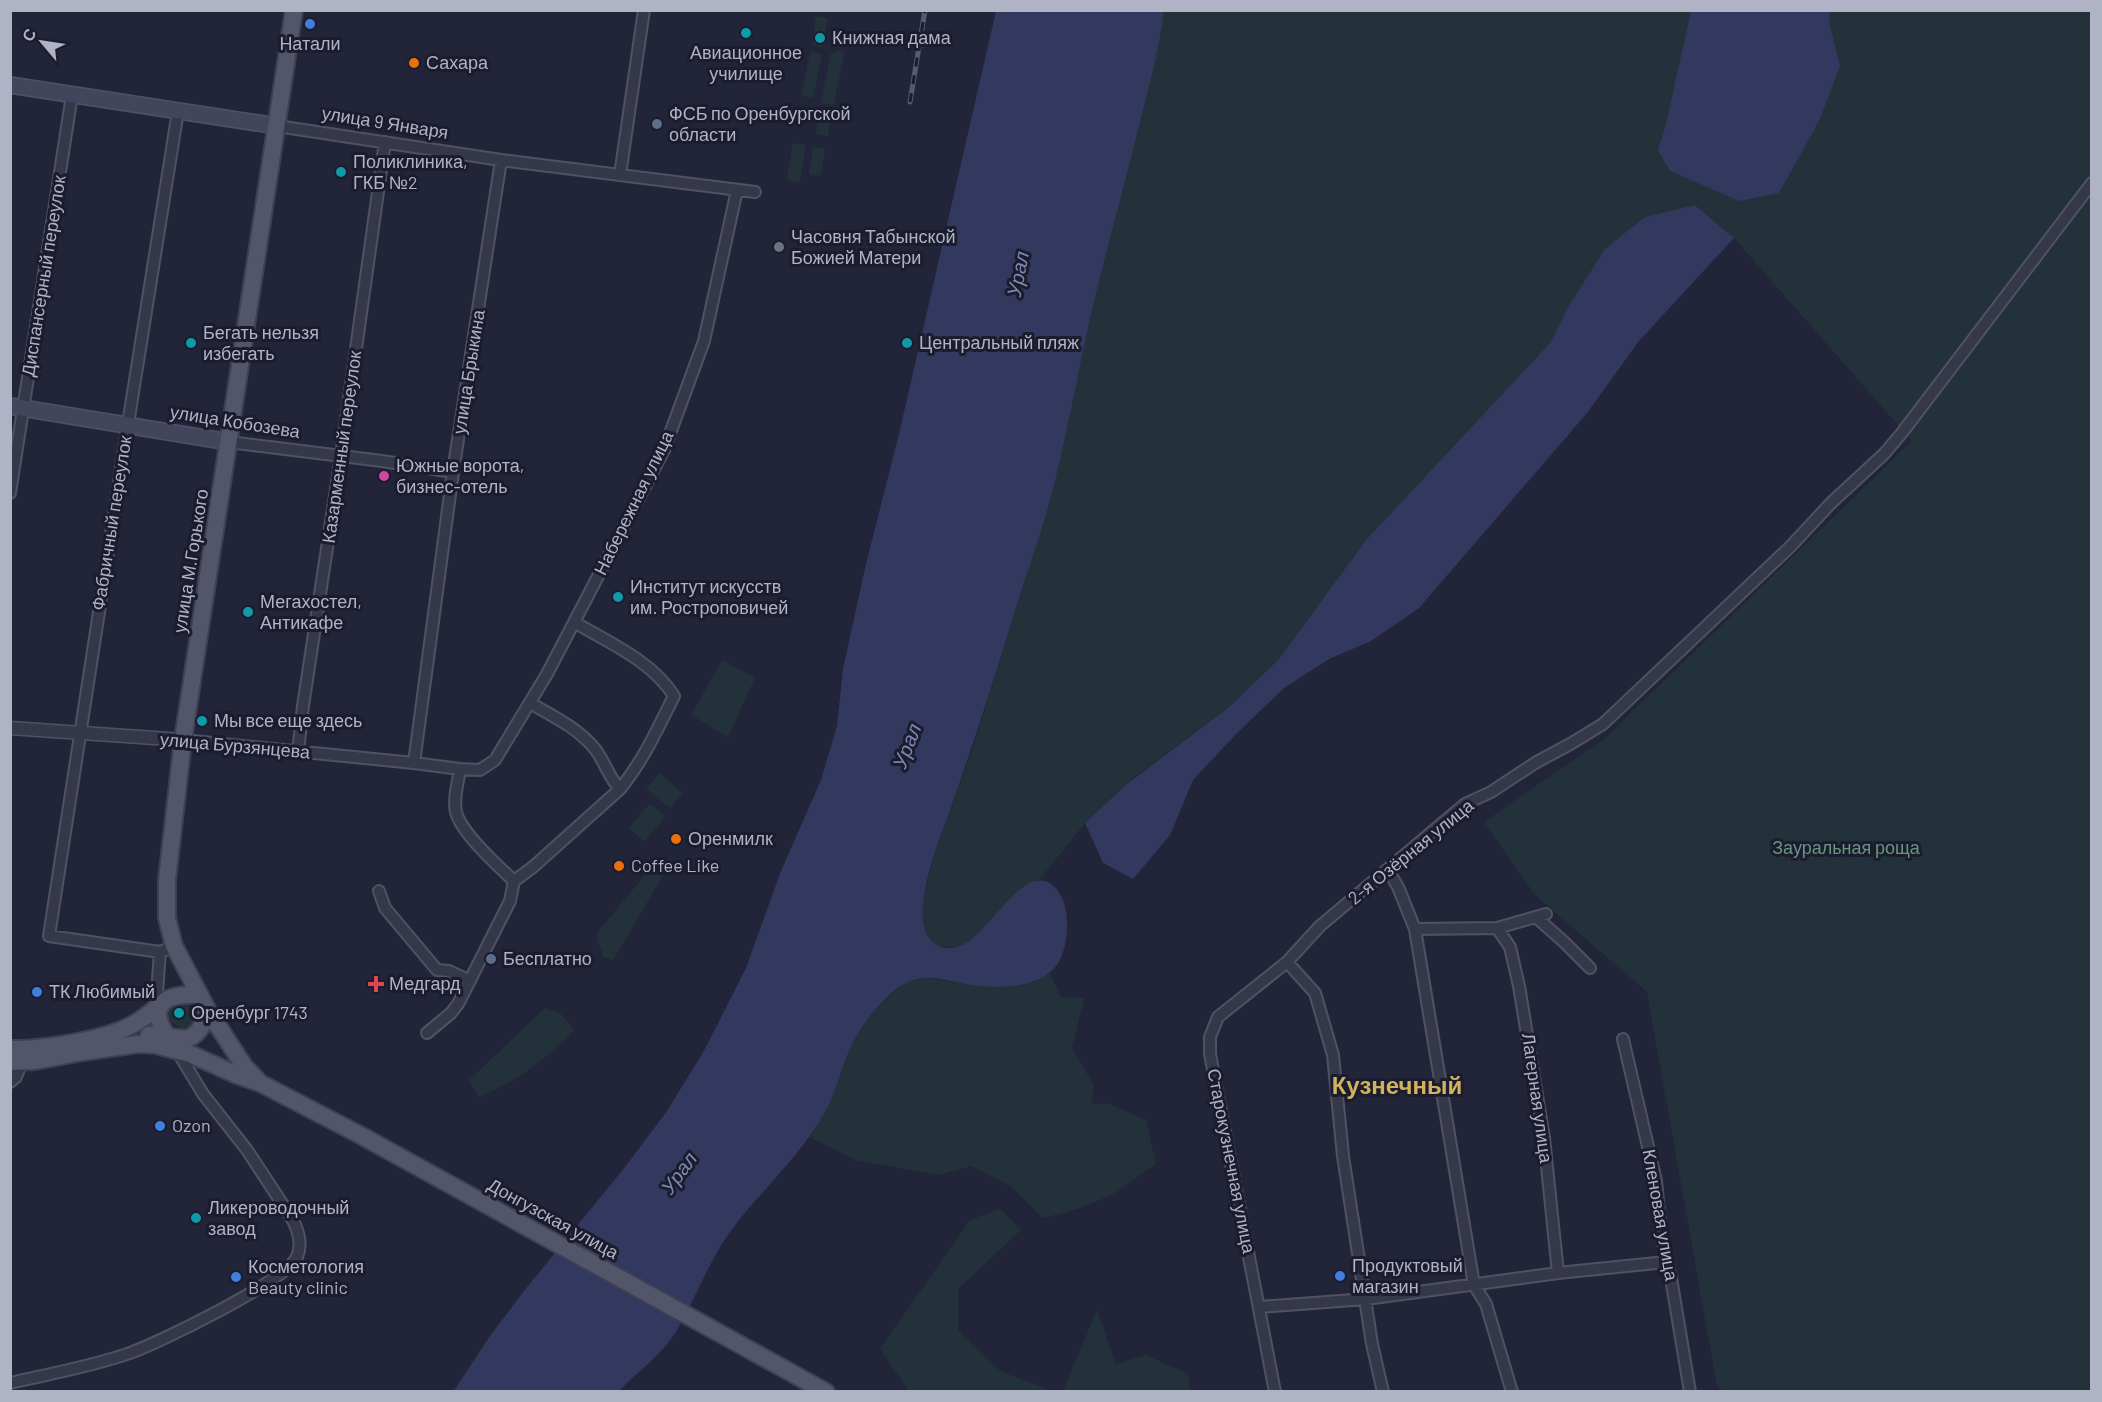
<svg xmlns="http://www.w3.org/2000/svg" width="2102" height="1402" font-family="Barlow,sans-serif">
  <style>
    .green { fill: #23313a }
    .water { fill: #33395e }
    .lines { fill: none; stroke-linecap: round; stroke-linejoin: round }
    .minor-casing { stroke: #505264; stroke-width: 14 }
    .tertiary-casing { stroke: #505264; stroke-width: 15 }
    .secondary-casing { stroke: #505264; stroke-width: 18 }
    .primary-casing { stroke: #3e4153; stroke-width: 20 }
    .minor { stroke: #353849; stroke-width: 10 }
    .tertiary { stroke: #353849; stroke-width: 12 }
    .secondary { stroke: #43455c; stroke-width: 15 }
    .primary { stroke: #53566a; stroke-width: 16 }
    .rail-casing { stroke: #575a70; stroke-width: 5 }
    .rail { stroke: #1b1d2e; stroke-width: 3; stroke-dasharray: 9; stroke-linecap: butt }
    .shop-dot { fill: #3f7fe0; stroke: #1b1d2e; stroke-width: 2 }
    .culture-dot { fill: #0f9aa8; stroke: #1b1d2e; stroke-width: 2 }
    .food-dot { fill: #e8710a; stroke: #1b1d2e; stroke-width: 2 }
    .service-dot { fill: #5c6f8a; stroke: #1b1d2e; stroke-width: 2 }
    .worship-dot { fill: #6b7280; stroke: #1b1d2e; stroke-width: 2 }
    .hotel-dot { fill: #d1479c; stroke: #1b1d2e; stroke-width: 2 }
    .health-dot { fill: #e0444e; stroke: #1b1d2e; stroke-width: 2 }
    .labels { text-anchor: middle; stroke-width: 6; stroke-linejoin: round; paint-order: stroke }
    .poi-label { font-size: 18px; fill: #b0b2c6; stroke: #1b1d2e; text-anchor: start }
    .street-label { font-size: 18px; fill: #b0b2c6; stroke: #1b1d2e }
    .park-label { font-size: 18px; fill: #679680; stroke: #1b1d2e }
    .water-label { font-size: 20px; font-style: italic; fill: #8086b2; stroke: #1b1d2e }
    .district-label { font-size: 24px; font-weight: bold; fill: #d2b25e; stroke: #1b1d2e }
  </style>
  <rect width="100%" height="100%" fill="#222539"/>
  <path class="green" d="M1164,11H2091V1391L1725,1392L1717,1386L1647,992L1535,895L1484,822L1604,739L1912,441L1734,238L1695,205L1568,307L1550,343L1366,540L1279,659L1228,708L1122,787L1085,823L1039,880L1026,885L986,926L963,946L950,948L936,945L927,937L923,925V899L934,855L972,750L1049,503L1094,302L1147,96Z
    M816,16L828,18L823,47L812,45Z
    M839,50L844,53L834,105L821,103L831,53Z
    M810,52L822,54L813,98L801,96Z
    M818,118L830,119L828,136L816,134Z
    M793,143L806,145L800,182L787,180Z
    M813,147L825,148L821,176L809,175Z
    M722,660L755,678L728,737L691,715Z
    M659,773L683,793L670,808L646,789Z
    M650,803L666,816L644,842L629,828Z
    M653,865L665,872L613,960L603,957C602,948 596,941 597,933Z
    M1050,973L1061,997L1084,998L1072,1047L1094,1086L1091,1103L1110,1104L1146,1120L1156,1164L1112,1195L1078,1209L1043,1218L1012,1187L971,1166L938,1175L855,1160L810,1137L826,1111L852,1045L868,1019L885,998L904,983L926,978L982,986H1011L1034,982Z
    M185,1001L198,1020L197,1027L185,1031L171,1022L166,1015L167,1006Z
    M545,1008L561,1014L574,1030C547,1059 516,1082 479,1097L469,1080Z
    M1000,1209L1021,1230L958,1289V1330L1000,1371L1052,1391H909L880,1349L970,1220Z
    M1097,1310L1116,1364L1146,1355L1188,1374L1190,1391H1063Z"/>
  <path class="water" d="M996,11H1164C1159,50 1148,91 1138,130C1124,187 1108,245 1094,302C1078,369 1067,438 1049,504C1039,540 1026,575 1015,611C994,680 972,748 948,816C938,843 902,931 939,946C948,950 958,948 966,943C987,930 1014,886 1035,881C1049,878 1058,888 1063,900C1069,915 1068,939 1062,955C1050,987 1010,988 981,986C963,985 943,977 925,978C909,979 895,988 885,999C872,1012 860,1029 852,1045C841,1067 836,1093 824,1114C799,1158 760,1191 730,1232C708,1262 696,1298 677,1330C662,1355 638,1371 619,1391L453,1392L490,1336L524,1291L625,1167L667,1111L705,1049L746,968L781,871L821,780L837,726L843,669L866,564L899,434Z
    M1691,11H1829L1830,26L1840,66L1819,121L1779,193L1739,201L1670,171L1658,150L1666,124Z
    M1695,205L1734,238L1639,341L1587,413L1419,608L1371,641L1329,659L1284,688L1236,734L1193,780L1170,835L1133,879L1103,863L1085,823L1123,787L1228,708L1279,659L1366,540L1550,343L1568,307L1605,249L1645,217Z"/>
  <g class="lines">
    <g class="minor-casing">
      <path id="minor" d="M277,126L501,160L755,192
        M620,175L644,10
        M229,442L382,461L453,472
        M10,493L72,95
        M530,703C553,716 578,728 595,749C605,762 609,778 620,789
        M183,740L414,763L460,769L480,770L495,760L547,674L664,450L704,341L737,190
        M298,752L303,706L341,456L385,142
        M414,763L453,472L501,160
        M460,769C458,783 453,799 456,812C461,833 499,867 514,881
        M1388,870L1398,887L1415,929L1474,1285L1486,1304L1512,1392
        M379,891L385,908L437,970L449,971L470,981
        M1537,918L1564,942L1590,968
        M1497,928L1510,947L1519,986L1544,1138L1558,1273
        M1415,929L1497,928L1546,914
        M174,946L160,952L49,936L128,424L178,111
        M1287,962L1315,993L1333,1055L1343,1156L1372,1344L1383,1392
        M157,1011V992L160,952
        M427,1033L451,1013L458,1004L510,901L514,881L533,867L620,789C643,761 658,728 674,696C652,661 608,642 574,622
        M1623,1039L1656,1181L1661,1234L1671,1278L1690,1392
        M10,1082L16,1077L22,1062
        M1260,1307L1366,1299L1558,1273L1666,1262
        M10,1383C49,1374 89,1367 127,1354C155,1345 286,1281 297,1257C303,1243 298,1229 291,1217L247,1150L203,1094L176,1049
        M1275,1392L1210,1054V1037L1218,1017L1287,962L1320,926L1465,804L1491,792L1535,763L1572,743L1603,724L1790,547L1831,503L1884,454L1901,434L2092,183"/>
    </g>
    <g class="tertiary-casing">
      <path id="tertiary" d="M10,728L183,740"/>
    </g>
    <g class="secondary-casing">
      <path id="secondary" d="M10,85L277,126
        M10,406L229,442"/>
    </g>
    <g class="primary-casing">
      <path id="primary" d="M149,1035L187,1039C200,1034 205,1023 207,1009
        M171,1042C145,1007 161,993 200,995
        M10,1049C41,1050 103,1040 130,1026C143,1020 153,1010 165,1001
        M10,1062L35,1061L82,1052L138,1044L156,1045L190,1054L237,1075L260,1083L362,1136L826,1392
        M260,1083L244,1066L207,1009L174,946L167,918V880L183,740L294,10"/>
    </g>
    <use href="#minor" class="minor"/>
    <use href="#tertiary" class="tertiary"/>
    <use href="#secondary" class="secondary"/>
    <use href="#primary" class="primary"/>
    <g class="rail-casing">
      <path id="rail" d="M910,102L925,10"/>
    </g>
    <use href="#rail" class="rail"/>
  </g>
  <g class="shop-dot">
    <circle cx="310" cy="24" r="6"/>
    <circle cx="37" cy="992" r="6"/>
    <circle cx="160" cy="1126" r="6"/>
    <circle cx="1340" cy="1276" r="6"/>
    <circle cx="236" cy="1277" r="6"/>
  </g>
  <g class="culture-dot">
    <circle cx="746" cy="33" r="6"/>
    <circle cx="820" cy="38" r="6"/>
    <circle cx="341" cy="172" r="6"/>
    <circle cx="191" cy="343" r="6"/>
    <circle cx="907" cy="343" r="6"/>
    <circle cx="618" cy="597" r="6"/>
    <circle cx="248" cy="612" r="6"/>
    <circle cx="202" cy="721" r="6"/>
    <circle cx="179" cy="1013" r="6"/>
    <circle cx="196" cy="1218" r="6"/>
  </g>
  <g class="food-dot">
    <circle cx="414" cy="63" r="6"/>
    <circle cx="676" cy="839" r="6"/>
    <circle cx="619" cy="866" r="6"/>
  </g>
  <g class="service-dot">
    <circle cx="657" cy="124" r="6"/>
    <circle cx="491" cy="959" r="6"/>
  </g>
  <circle class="worship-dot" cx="779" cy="247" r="6"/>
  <circle class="hotel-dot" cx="384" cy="476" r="6"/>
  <path class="health-dot" d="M373 975h6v6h6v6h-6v6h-6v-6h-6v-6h6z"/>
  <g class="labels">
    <g class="poi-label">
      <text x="832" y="44">Книжная дама</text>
      <text x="310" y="50" text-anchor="middle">Натали</text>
      <text x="746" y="59" text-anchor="middle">Авиационное<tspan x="746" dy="21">училище</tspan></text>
      <text x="426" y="69">Сахара</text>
      <text x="669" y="120">ФСБ по Оренбургской<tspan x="669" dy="21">области</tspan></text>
      <text x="353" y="168">Поликлиника,<tspan x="353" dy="21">ГКБ №2</tspan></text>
      <text x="791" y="243">Часовня Табынской<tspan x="791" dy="21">Божией Матери</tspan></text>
      <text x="203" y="339">Бегать нельзя<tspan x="203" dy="21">избегать</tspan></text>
      <text x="919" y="349">Центральный пляж</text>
      <text x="396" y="472">Южные ворота,<tspan x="396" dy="21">бизнес-отель</tspan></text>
      <text x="630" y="593">Институт искусств<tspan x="630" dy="21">им. Ростроповичей</tspan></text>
      <text x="260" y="608">Мегахостел,<tspan x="260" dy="21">Антикафе</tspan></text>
      <text x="214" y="727">Мы все еще здесь</text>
      <text x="688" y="845">Оренмилк</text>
      <text x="631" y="872">Coffee Like</text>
      <text x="503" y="965">Бесплатно</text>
      <text x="389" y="990">Медгард</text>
      <text x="49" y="998">ТК Любимый</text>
      <text x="191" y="1019">Оренбург 1743</text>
      <text x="172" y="1132">Ozon</text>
      <text x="208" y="1214">Ликероводочный<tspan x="208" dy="21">завод</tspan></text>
      <text x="1352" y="1272">Продуктовый<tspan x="1352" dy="21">магазин</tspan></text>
      <text x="248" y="1273">Косметология<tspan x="248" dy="21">Beauty clinic</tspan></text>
    </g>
    <g class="street-label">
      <text transform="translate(385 123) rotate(9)" y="6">улица 9 Января</text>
      <text transform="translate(44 276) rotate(-81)" y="6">Диспансерный переулок</text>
      <text transform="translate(469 372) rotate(-81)" y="6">улица Брыкина</text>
      <text transform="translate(235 422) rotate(9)" y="6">улица Кобозева</text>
      <text transform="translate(342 447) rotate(-82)" y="6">Казарменный переулок</text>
      <text transform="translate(634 503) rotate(-64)" y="6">Набережная улица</text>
      <text transform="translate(112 523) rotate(-81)" y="6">Фабричный переулок</text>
      <text transform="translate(191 561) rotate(-81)" y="6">улица М.Горького</text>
      <text transform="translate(235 746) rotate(5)" y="6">улица Бурзянцева</text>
      <text transform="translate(1411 852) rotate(-39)" y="6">2-я Озёрная улица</text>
      <text transform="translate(1537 1098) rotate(82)" y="6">Лагерная улица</text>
      <text transform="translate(1231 1161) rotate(79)" y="6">Старокузнечная улица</text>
      <text transform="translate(1660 1215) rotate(80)" y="6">Кленовая улица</text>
      <text transform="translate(553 1219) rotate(29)" y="6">Донгузская улица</text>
    </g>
    <g class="park-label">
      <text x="1846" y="854">Зауральная роща</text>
    </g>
    <g class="water-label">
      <text transform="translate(1018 274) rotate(-79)" y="7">Урал</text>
      <text transform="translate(907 746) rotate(-69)" y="7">Урал</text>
      <text transform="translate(679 1173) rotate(-54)" y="7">Урал</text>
    </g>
    <g class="district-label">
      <text x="1397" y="1094">Кузнечный</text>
    </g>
  </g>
  <rect width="2102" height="1402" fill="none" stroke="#b0b2c6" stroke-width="24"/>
  <g transform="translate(42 42) rotate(299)" stroke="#1b1d2e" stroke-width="4.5" paint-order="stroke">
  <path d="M0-4.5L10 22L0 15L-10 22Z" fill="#b0b2c6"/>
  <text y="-9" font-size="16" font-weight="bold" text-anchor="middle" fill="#b0b2c6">С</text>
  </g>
</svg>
